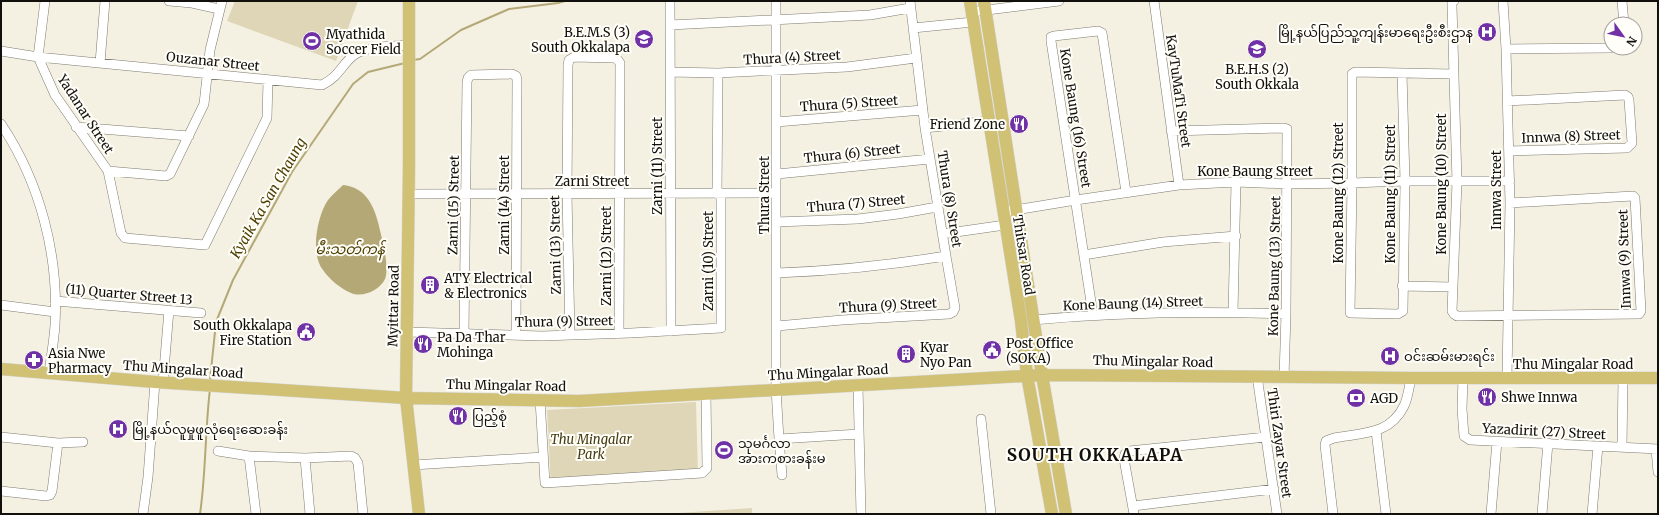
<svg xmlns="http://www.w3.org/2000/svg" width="1659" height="515" font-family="Merriweather,'Noto Sans Myanmar',serif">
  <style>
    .green { fill: #ded6b7 }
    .water { fill: #b4a877 }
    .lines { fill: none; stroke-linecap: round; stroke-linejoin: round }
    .stream { stroke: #b4a877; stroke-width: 2 }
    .minor-casing { stroke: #7e7b6f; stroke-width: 10 }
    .major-casing { stroke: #d4d4d3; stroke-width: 13 }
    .minor { stroke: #fff; stroke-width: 9 }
    .major { stroke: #d1c174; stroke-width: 12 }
    .labels { text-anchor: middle; stroke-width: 4; stroke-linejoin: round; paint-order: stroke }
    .poi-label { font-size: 13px; fill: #12100c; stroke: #fffef8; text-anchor: start }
    .street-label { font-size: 13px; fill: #12100c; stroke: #fffef8 }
    .park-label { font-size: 13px; font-style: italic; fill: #443b13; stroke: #fffef8 }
    .water-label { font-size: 14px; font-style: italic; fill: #4c3e00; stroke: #fffef8 }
    .district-label { font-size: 17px; font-weight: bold; letter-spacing: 1px; fill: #12100c; stroke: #fffef8 }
  </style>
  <rect width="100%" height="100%" fill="#f4f1e3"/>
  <path class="green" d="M235,1H358L336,61L227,21Z
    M696,402L698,477L551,487L547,410Z
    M752,508V514H663Z"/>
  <path class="water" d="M343,185C364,187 373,203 378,222C381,235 390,267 385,279C380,290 363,298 351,293C341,289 329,279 323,270C310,254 317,216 328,200C332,195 338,190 343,185Z"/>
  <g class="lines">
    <path class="stream" d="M413,60L420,59L461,30L509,9L558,3L565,1
      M210,380L216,322L233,280L292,172L353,84L368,72L405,63
      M200,514C206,473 205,430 210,389"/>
    <g class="minor-casing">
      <path id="minor" d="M45,1L38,57L55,95L108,171L121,233L125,238L205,245L267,118L268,80
        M169,1L192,3L219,9
        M670,1L671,331
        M776,1V389L779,439L782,475
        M1154,1L1179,185
        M1454,1L1452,2V6L1457,182L1452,311L1454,314L1457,316L1639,314L1641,311L1635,198L1633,196L1510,203
        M1503,1L1506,49L1510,203L1507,378
        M1622,1L1624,24
        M971,12L1059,1
        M670,25L870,15L910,8
        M913,28L973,22
        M1506,49L1611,48
        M1,51L38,57L322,85C340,76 341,65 354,55C366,46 394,46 409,45
        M100,63L105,1
        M670,72L718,73L847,67L916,58
        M1402,73L1405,181L1403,311L1398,314L1350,313L1352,183V74L1355,72L1453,74
        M1507,101L1625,95L1628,97L1629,100L1632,143L1627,148L1509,151
        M776,122L923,110
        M1,124C40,182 59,255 55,325C54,341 51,357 49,373
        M76,127L189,136
        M925,128L989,121
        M1171,131L1284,128L1287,129L1286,314L1284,377
        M108,171L166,176L170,174L204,104L210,50L222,1
        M777,174L930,159
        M409,194L776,193
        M717,194L718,73
        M1003,212L1076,200L1179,185L1236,182L1288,184L1352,183L1405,181H1510
        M776,222L858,219L898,214L937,207
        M942,234L1005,225
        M1084,255L1163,242L1236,236
        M777,273C834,271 890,265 946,256L925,128L910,1
        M1402,286L1453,287
        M55,301L201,313
        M1,305L55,312
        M1233,313L1236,182
        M1093,315L1051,41V37L1054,36L1098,31L1102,33L1126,192
        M1033,320C1117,312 1202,311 1286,314
        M777,326L842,320L949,314L953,312L955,308L946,256
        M407,332L542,336L631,333L721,328V194
        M464,333L467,82L468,78L471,75L512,74L516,76L517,79L516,335
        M570,335L567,194L568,65L569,60L574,57L613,58L617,59L620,63L619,334
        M1257,376L1277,514
        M1463,378L1462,409L1464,436L1470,440L1658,449
        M163,382L169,310
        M858,385L861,514
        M540,400L545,483L702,473L707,468L706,393
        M981,419L991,514
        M1376,431L1386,514
        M1,437L58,443L83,442
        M779,439L859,434
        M1622,447L1623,378
        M1656,449L1658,472
        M218,451L249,456L305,458L351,456L355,458L358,463L363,514
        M249,456L256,514
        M305,458L310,514
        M413,465L543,457
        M1,491L46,496L50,495L52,491L58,443
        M1133,506L1274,489
        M143,514L148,477L155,382
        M1134,514L1124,459L1125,454L1129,451L1266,437
        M1333,514L1325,445L1326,441L1334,438C1362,433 1390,435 1404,406C1408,398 1409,387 1411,378
        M1491,514L1497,441
        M1542,514L1548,443
        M1592,514L1598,446"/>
    </g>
    <g class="major-casing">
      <path id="major" d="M409,1V165L406,398L419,514
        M970,1L1021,321L1027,375L1052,514
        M984,1L1042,375L1066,514
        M1,369L155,382L406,398L579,401L1042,375L1411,378H1658"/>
    </g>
    <use href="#minor" class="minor"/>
    <use href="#major" class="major"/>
  </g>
  <defs>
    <g id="hospital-disc" transform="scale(1)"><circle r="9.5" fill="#7131a6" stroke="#fffef8"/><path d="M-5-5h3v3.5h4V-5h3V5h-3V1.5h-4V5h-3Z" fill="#fff"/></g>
    <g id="school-disc" transform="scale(1)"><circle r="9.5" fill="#7131a6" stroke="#fffef8"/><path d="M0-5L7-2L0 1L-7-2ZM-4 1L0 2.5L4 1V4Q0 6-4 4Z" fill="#fff"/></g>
    <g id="stadium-disc" transform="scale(1)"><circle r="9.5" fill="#7131a6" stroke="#fffef8"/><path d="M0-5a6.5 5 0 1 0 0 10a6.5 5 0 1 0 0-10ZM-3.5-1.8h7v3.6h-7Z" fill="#fff"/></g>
    <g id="restaurant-disc" transform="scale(1)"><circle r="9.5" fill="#7131a6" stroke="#fffef8"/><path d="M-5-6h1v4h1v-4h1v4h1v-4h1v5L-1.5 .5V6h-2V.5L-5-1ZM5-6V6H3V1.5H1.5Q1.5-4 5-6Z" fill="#fff"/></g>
    <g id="building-disc" transform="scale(1)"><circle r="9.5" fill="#7131a6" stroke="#fffef8"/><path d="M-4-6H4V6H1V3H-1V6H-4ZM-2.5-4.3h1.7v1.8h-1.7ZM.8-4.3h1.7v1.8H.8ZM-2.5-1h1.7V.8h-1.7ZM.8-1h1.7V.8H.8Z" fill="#fff"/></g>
    <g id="civic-disc" transform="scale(1)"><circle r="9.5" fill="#7131a6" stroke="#fffef8"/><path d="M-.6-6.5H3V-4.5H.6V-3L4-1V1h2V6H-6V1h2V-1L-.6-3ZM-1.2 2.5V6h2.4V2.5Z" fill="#fff"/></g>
    <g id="pharmacy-disc" transform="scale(1)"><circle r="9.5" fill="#7131a6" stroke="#fffef8"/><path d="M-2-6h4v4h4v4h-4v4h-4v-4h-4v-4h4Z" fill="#fff"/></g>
    <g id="bank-disc" transform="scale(1)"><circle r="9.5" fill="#7131a6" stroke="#fffef8"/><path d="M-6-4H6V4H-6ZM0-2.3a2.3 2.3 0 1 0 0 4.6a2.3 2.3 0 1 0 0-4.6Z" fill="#fff"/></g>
  </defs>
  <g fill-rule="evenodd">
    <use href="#hospital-disc" x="1487" y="32"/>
    <use href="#school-disc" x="644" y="39"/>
    <use href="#stadium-disc" x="312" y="41"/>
    <use href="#school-disc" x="1257" y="49"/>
    <use href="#restaurant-disc" x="1019" y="124"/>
    <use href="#building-disc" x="430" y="285"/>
    <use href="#civic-disc" x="306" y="332"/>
    <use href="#restaurant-disc" x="423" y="344"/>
    <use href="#civic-disc" x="992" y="350"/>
    <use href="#building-disc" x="906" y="354"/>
    <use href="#hospital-disc" x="1390" y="356"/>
    <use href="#pharmacy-disc" x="34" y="360"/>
    <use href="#restaurant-disc" x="1487" y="397"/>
    <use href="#bank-disc" x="1356" y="398"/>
    <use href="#restaurant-disc" x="458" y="416"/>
    <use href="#hospital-disc" x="118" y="429"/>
    <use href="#stadium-disc" x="724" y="450"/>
  </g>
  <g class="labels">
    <g class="poi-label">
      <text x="630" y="37" text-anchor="end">B.E.M.S (3)<tspan x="630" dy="15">South Okkalapa</tspan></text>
      <text x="1473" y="37" text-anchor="end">မြို့နယ်ပြည်သူ့ကျန်းမာရေးဦးစီးဌာန</text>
      <text x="326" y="39">Myathida<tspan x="326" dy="15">Soccer Field</tspan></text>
      <text x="1257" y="74" text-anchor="middle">B.E.H.S (2)<tspan x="1257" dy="15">South Okkala</tspan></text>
      <text x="1005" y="129" text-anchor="end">Friend Zone</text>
      <text x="444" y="283">ATY Electrical<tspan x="444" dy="15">&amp; Electronics</tspan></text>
      <text x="292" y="330" text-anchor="end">South Okkalapa<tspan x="292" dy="15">Fire Station</tspan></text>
      <text x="437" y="342">Pa Da Thar<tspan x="437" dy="15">Mohinga</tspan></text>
      <text x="1006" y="348">Post Office<tspan x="1006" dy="15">(SOKA)</tspan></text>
      <text x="920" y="352">Kyar<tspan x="920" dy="15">Nyo Pan</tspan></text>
      <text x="48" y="358">Asia Nwe<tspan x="48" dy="15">Pharmacy</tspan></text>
      <text x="1404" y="361">ဝင်းဆမ်းမားရင်း</text>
      <text x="1501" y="402">Shwe Innwa</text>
      <text x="1370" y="403">AGD</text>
      <text x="472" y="421">ပြည့်စုံ</text>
      <text x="132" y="434">မြို့နယ်လူမှုဖူလုံရေးဆေးခန်း</text>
      <text x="738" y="448">သုမင်္ဂလာ<tspan x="738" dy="15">အားကစားခန်းမ</tspan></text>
    </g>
    <g class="street-label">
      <text transform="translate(792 57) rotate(-3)" y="5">Thura (4) Street</text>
      <text transform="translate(213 61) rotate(6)" y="5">Ouzanar Street</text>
      <text transform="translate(1179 91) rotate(82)" y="5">KayTuMaTi Street</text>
      <text transform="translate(849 103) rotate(-4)" y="5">Thura (5) Street</text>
      <text transform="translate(86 114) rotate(57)" y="5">Yadanar Street</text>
      <text transform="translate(1076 118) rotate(81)" y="5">Kone Baung (16) Street</text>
      <text transform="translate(1571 136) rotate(-2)" y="5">Innwa (8) Street</text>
      <text transform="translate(852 153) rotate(-6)" y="5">Thura (6) Street</text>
      <text transform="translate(657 166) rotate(-90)" y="5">Zarni (11) Street</text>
      <text x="1255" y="176">Kone Baung Street</text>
      <text x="592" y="186">Zarni Street</text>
      <text transform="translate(1441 184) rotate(-90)" y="5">Kone Baung (10) Street</text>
      <text transform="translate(1496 190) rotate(-90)" y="5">Innwa Street</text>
      <text transform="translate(1338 193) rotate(-90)" y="5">Kone Baung (12) Street</text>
      <text transform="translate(1390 194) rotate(-90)" y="5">Kone Baung (11) Street</text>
      <text transform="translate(764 195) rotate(-90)" y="5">Thura Street</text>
      <text transform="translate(950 199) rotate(81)" y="5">Thura (8) Street</text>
      <text transform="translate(856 203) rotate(-5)" y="5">Thura (7) Street</text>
      <text transform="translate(453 205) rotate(-89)" y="5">Zarni (15) Street</text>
      <text transform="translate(504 205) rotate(-90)" y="5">Zarni (14) Street</text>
      <text transform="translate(555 245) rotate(-91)" y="5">Zarni (13) Street</text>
      <text transform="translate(1024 255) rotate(81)" y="5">Thitsar Road</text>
      <text transform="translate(606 256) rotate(-90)" y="5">Zarni (12) Street</text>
      <text transform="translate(1624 259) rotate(-92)" y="5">Innwa (9) Street</text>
      <text transform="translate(708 261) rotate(-90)" y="5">Zarni (10) Street</text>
      <text transform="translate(1274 266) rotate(-89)" y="5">Kone Baung (13) Street</text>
      <text transform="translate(129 294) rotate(5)" y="5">(11) Quarter Street 13</text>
      <text transform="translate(1133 303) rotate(-2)" y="5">Kone Baung (14) Street</text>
      <text transform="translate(888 305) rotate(-3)" y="5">Thura (9) Street</text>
      <text transform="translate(393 306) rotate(-89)" y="5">Myittar Road</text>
      <text transform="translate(564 321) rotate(-1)" y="5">Thura (9) Street</text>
      <text transform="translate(1153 361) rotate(1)" y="5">Thu Mingalar Road</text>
      <text x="1573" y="369">Thu Mingalar Road</text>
      <text transform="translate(183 369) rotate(4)" y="5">Thu Mingalar Road</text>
      <text transform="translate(828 372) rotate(-3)" y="5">Thu Mingalar Road</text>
      <text transform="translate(506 385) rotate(1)" y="5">Thu Mingalar Road</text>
      <text transform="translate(1544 431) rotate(3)" y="5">Yazadirit (27) Street</text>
      <text transform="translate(1280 443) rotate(82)" y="5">Thiri Zayar Street</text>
    </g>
    <g class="park-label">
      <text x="591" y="444">Thu Mingalar<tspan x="591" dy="15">Park</tspan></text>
    </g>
    <g class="water-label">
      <text transform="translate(268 198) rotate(-60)" y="5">Kyaik Ka San Chaung</text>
      <text x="350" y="254">မီးသတ်ကန်</text>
    </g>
    <g class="district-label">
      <text x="1095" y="461">SOUTH OKKALAPA</text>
    </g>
  </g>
  <rect width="1659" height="515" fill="none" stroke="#12100c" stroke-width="4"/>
  <g transform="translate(1623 36) rotate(123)"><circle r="19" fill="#fffef8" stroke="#a09f9a"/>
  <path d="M0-3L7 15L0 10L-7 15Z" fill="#7131a6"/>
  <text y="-6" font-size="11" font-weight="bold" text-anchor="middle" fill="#12100c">N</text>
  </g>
</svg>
